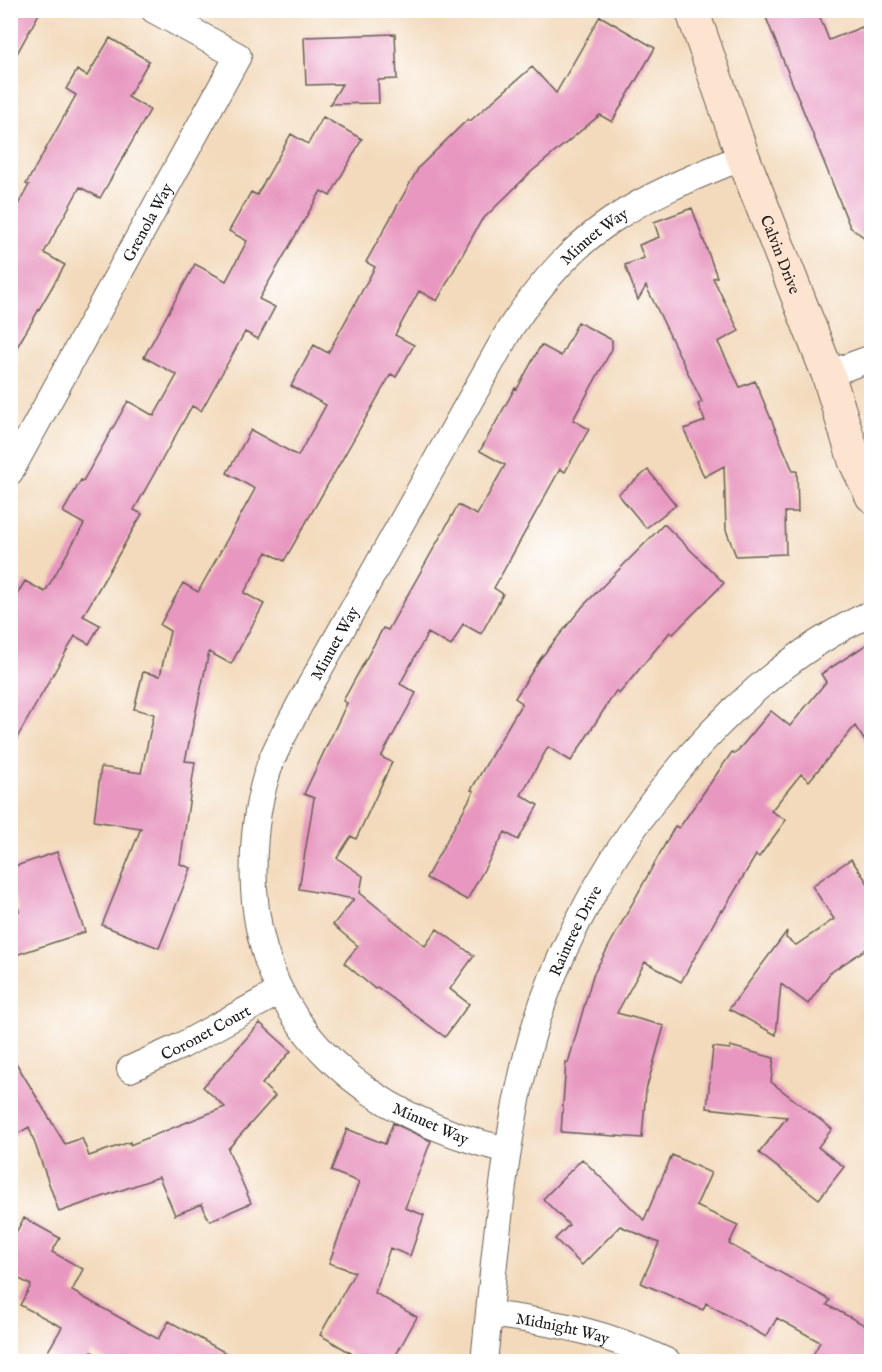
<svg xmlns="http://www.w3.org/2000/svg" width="882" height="1372" font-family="'IM FELL English',serif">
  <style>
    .building { fill: #e898c0 }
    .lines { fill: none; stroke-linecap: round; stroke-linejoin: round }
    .street-casing { stroke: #675e54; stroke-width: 28 }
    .secondary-casing { stroke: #675e54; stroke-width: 35 }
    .street { stroke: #fff; stroke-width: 26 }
    .secondary { stroke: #fde4d0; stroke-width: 33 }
    .labels { text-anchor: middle; stroke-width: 4.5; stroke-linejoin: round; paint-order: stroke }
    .street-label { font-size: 16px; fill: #1c1c1c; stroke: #fff }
  </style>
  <rect width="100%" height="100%" fill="#fff"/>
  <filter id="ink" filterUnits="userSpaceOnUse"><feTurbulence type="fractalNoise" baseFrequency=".0167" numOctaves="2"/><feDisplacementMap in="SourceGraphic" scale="12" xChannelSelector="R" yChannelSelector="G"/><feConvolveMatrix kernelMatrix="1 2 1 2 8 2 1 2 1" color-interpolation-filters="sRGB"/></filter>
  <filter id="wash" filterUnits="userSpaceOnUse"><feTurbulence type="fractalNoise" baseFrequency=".008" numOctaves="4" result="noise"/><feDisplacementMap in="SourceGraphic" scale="24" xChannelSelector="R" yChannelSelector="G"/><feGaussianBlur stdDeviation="1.35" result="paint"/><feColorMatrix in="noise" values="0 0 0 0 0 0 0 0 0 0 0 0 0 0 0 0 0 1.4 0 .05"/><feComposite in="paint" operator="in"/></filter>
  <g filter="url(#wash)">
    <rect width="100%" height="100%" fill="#f3dabc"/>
    <g id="blocks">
      <path class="building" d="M10,10H41L10,66Z
        M763,10H817L829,40L862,27L872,49V243L850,227Z
        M600,16L655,48L612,122L600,115L531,172L481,221L437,301L419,291L395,335L414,345L396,377L391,374L284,561L267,552L244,593L264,604L231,664L209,652L185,761L195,762L180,864L191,868L159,948L102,925L141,828L94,821L101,767L141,773L154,714L134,709L143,672L160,676L170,631L160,625L183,583L198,592L255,489L227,473L251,430L298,456L326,405L291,386L314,345L328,353L375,267L366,262L419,167L468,119L470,121L532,67L556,93Z
        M395,34L397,79L378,80L379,103L330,104L342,84L306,85L304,37Z
        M110,38L149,61L128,97L150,110L100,198L80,187L44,253L65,265L10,359V219L29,185L26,184L76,95L66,89L77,70L87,76Z
        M323,117L362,139L330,196L321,191L259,299L275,307L258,339L245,332L201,411L192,406L134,510L142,514L83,616L100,625L89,644L75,636L10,750V606L25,581L45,592L84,524L63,512L81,480L83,481L128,401L154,416L177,375L144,357L195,264L226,281L247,241L229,231L251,192L257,195L291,134L308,144Z
        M692,208L717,277L713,278L739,331L718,342L740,387L755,381L793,471H797L798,512H785L786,554L736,556L726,530L724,466L704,477L684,429L705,421L698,404L702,402L646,286L638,300L625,265L644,258L639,245L659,237L654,222Z
        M578,322L612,340V349L573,420L589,429L565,472L560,469L494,588L503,594L481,634L463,624L451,646L428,633L400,684L416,693L381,757L392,762L356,839L351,836L337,858L363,876L360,893L425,946L437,929L474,956L450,989L469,1004L445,1037L377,987L375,989L344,963L358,946L333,925L354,899L299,889L314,798L304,794L347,703L343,701L383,628L388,630L458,505L477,515L505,465L480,451L515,388L517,389L541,345L561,356Z
        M648,470L676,505L646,528L618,494Z
        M664,524L724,583L673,634L670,632L619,694L616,691L571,761L548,747L521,795L538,805L518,840L505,832L467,900L426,878L474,791L471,790L522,703L515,698L540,659L583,606Z
        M872,641V752L855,726L809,781L801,774L771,811L786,820L759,857L756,855L723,911L721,910L681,982L645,962L617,1013L664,1026L646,1090L642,1138L561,1132L566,1062L568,1063L593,975L675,826L679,828L732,752L735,754L771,711L790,726L826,682L821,674Z
        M57,852L85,932L10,957V914L19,911L10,886V868Z
        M851,859L872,889V945L830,973L808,1004L781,984L776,1035L729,1009L787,931L786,938L796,945L834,919L812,886Z
        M260,1023L291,1051L262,1084L275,1096L228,1149L251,1203L209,1221L202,1204L175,1215L159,1177L59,1212L29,1127L10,1138V1053L65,1144L82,1138L89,1156L130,1142V1145L225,1107L203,1087Z
        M730,1046L774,1058L771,1082L832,1129L818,1147L844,1167L819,1199L759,1153L787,1117L707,1108L713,1047L730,1049Z
        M393,1123L431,1141L405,1208L424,1215L410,1256L390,1248L375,1293L417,1317L392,1362H346L351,1353L320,1335L355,1272L329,1263L359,1182L331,1171L347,1129L385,1144Z
        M672,1155L711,1173L696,1206L738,1225L729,1244L830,1300L827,1305L872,1329V1362H809L820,1342L777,1318L766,1337L706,1303L703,1310L641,1283L659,1243L620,1226L582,1265L555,1239L569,1225L543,1199L582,1159L644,1220Z
        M24,1218L60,1238L52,1252L83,1269L72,1291L158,1339L169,1321L242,1362H109L92,1352L87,1362H63L47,1353L62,1327L20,1305L31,1285L10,1274V1243Z"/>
    </g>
  </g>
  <g filter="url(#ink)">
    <use href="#blocks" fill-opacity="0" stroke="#675e54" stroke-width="1.5"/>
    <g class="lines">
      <g class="street-casing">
        <g id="street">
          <path d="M828,374L872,358"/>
          <path id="s1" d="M10,472L238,56L154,10"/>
          <path id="s2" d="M130,1069L181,1046L279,992"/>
          <path id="s3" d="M507,1150C373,1118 263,1036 254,889C252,845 256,801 272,759C280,740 291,721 301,702L511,327C579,226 633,201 743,157"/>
          <path id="s4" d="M489,1314C558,1323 605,1332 668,1362"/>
          <path id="s5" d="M484,1362C495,1257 502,1153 528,1051C570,886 714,684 872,613"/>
        </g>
      </g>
      <g class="secondary-casing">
        <g id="secondary">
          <path id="s6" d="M692,10L743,157L828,374L855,461L872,496"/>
        </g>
      </g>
      <use href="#street" class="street"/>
      <use href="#secondary" class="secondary"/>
    </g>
  </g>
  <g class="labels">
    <g class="street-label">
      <text dy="6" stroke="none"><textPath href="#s1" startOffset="285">Grenola Way</textPath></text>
      <text dy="6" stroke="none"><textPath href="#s3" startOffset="1142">Minuet Way</textPath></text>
      <text dy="6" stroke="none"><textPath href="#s6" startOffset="260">Calvin Drive</textPath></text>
      <text dy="6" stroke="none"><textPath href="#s3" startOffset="656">Minuet Way</textPath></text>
      <text dy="6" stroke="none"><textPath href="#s5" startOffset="444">Raintree Drive</textPath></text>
      <text dy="6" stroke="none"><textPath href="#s2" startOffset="84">Coronet Court</textPath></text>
      <text transform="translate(431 1123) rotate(24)" y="6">Minuet Way</text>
      <text dy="6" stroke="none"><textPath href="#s4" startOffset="75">Midnight Way</textPath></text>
    </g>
  </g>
  <rect width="882" height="1372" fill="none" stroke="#fff" stroke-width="36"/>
</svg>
